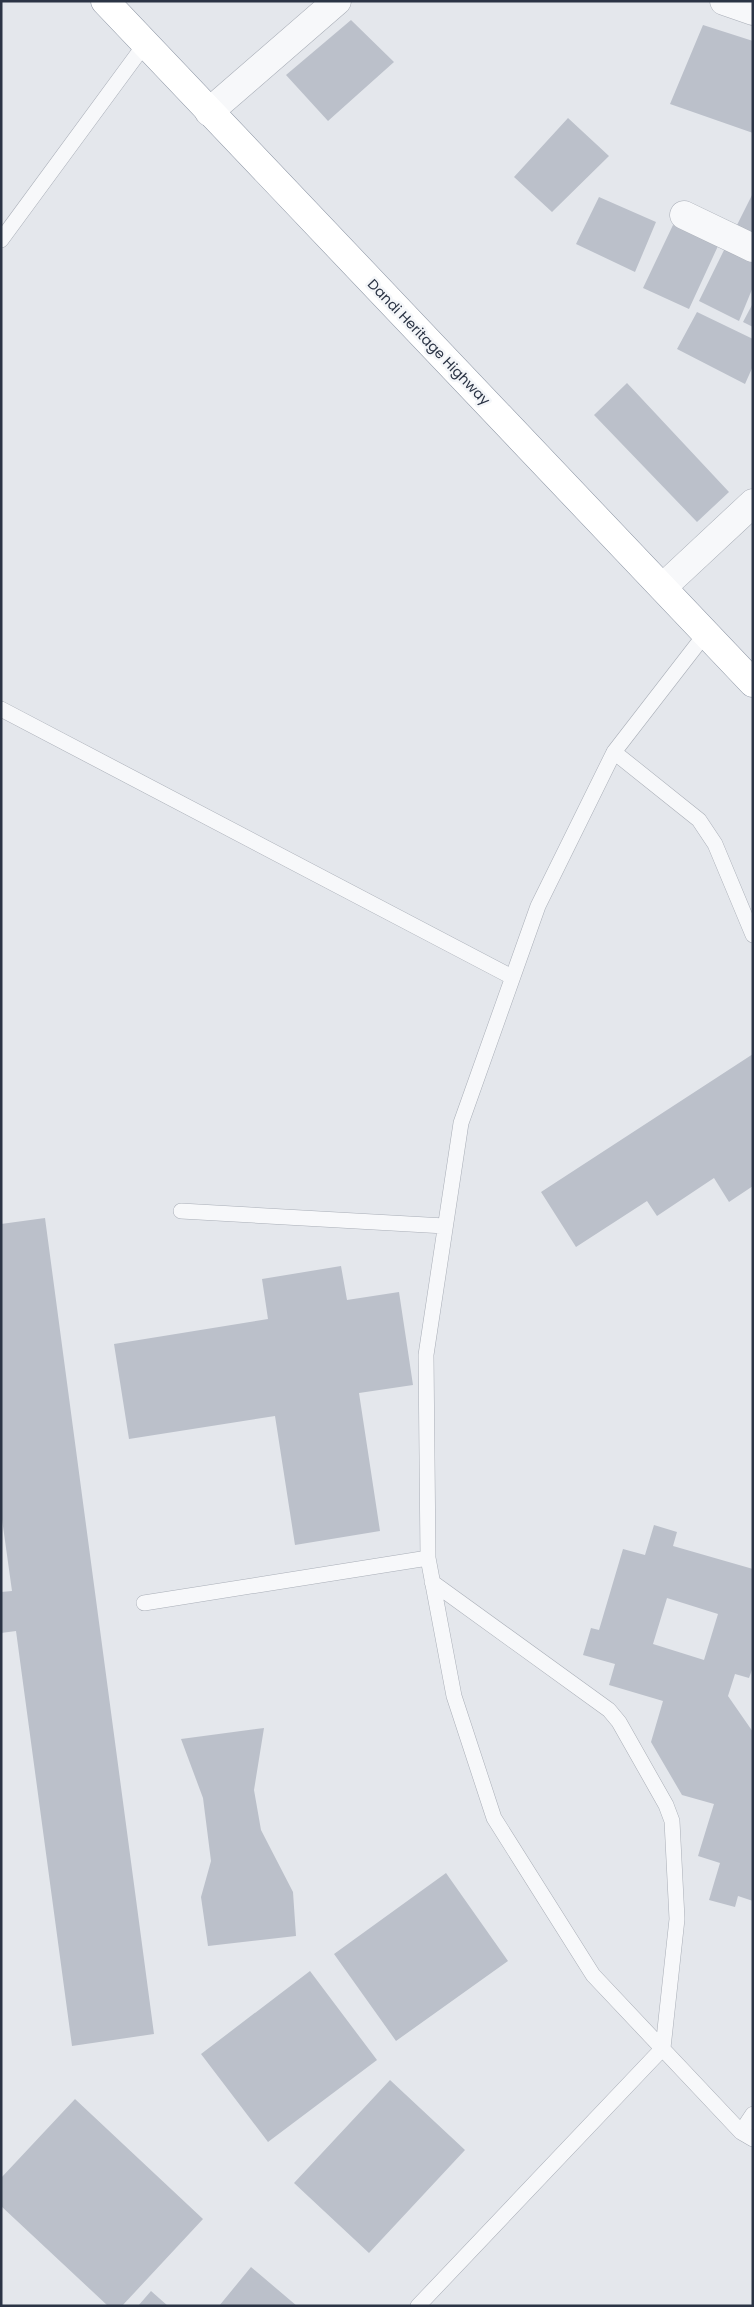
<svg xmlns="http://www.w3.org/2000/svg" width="754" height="2307" font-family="Poppins,sans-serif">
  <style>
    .building { fill: #bbc0ca; fill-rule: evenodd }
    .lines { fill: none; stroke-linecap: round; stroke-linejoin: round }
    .lane-casing { stroke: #a9aeb7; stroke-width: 16 }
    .street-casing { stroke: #a9aeb7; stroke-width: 29 }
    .highway-casing { stroke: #8b94a3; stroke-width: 29 }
    .lane { stroke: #f7f8fa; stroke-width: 15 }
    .street { stroke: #f7f8fa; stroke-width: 28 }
    .highway { stroke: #fff; stroke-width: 28 }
    .labels { text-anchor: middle; stroke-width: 5; stroke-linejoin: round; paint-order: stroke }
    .street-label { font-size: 14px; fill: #2b3445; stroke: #f4f6f9 }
  </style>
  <rect width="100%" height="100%" fill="#e4e7ec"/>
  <path class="building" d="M351,20L394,62L328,121L286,75Z
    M703,25L753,41V133L670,104Z
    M568,118L609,156L552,212L514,177Z
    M753,193V238L735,229Z
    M599,197L656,222L635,272L576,244Z
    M673,225L718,246L689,309L643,288Z
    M726,246L753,261V287L739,321L699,301Z
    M753,303V327L743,322Z
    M697,312L753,339V366L745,384L677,349Z
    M627,383L729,492L697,522L594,415Z
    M753,1054V1186L729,1202L714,1178L657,1216L647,1201L576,1247L541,1192Z
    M45,1218L154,2034L72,2046L16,1631L1,1633V1592L12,1591L1,1512V1224Z
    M341,1266L347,1300L399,1292L413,1385L359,1393L380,1531L295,1545L275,1416L129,1439L114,1344L268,1319L262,1279Z
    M654,1525L677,1532L673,1546L753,1569V1667L749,1678L735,1674L728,1696L753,1732V1901L738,1896L735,1907L709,1900L720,1863L698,1856L714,1804L682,1795L651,1742L663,1701L609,1685L615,1664L583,1655L591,1628L599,1630L623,1549L645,1555ZM667,1598L718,1614L704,1660L653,1644Z
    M264,1728L254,1790L261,1830L293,1892L296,1936L208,1946L201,1897L211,1861L203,1798L181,1739Z
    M446,1873L508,1961L396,2041L334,1954Z
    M310,1971L377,2060L268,2142L201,2054Z
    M390,2080L465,2150L369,2253L294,2183Z
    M75,2099L203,2219L122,2306H108L1,2206V2178Z
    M251,2267L297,2306H219Z
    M151,2291L168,2306H138Z"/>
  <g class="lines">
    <g class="lane-casing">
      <path id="lane" d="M1,240L145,44
        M706,633L614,752L538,906L461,1123L426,1355L428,1558L454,1696L494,1818L593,1975L741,2132L753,2139
        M1,709L512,977
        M614,752L699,820L715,844L753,935
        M181,1211L445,1226
        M144,1603L428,1558
        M741,2132L753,2114
        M418,2306L663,2048L677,1919L672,1821L666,1805L619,1722L609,1710L432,1582"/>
    </g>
    <g class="street-casing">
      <path id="street" d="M724,1L753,11
        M209,112L337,1
        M684,215L753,248
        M663,587L753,503"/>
    </g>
    <g class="highway-casing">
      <path id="highway" d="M105,1L753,683"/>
    </g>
    <use href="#lane" class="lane"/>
    <use href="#street" class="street"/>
    <use href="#highway" class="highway"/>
  </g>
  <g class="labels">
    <g class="street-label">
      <text transform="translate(429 342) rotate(46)" y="5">Dandi Heritage Highway</text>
    </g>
  </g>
  <rect width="754" height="2307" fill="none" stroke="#2b3445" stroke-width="5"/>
</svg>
